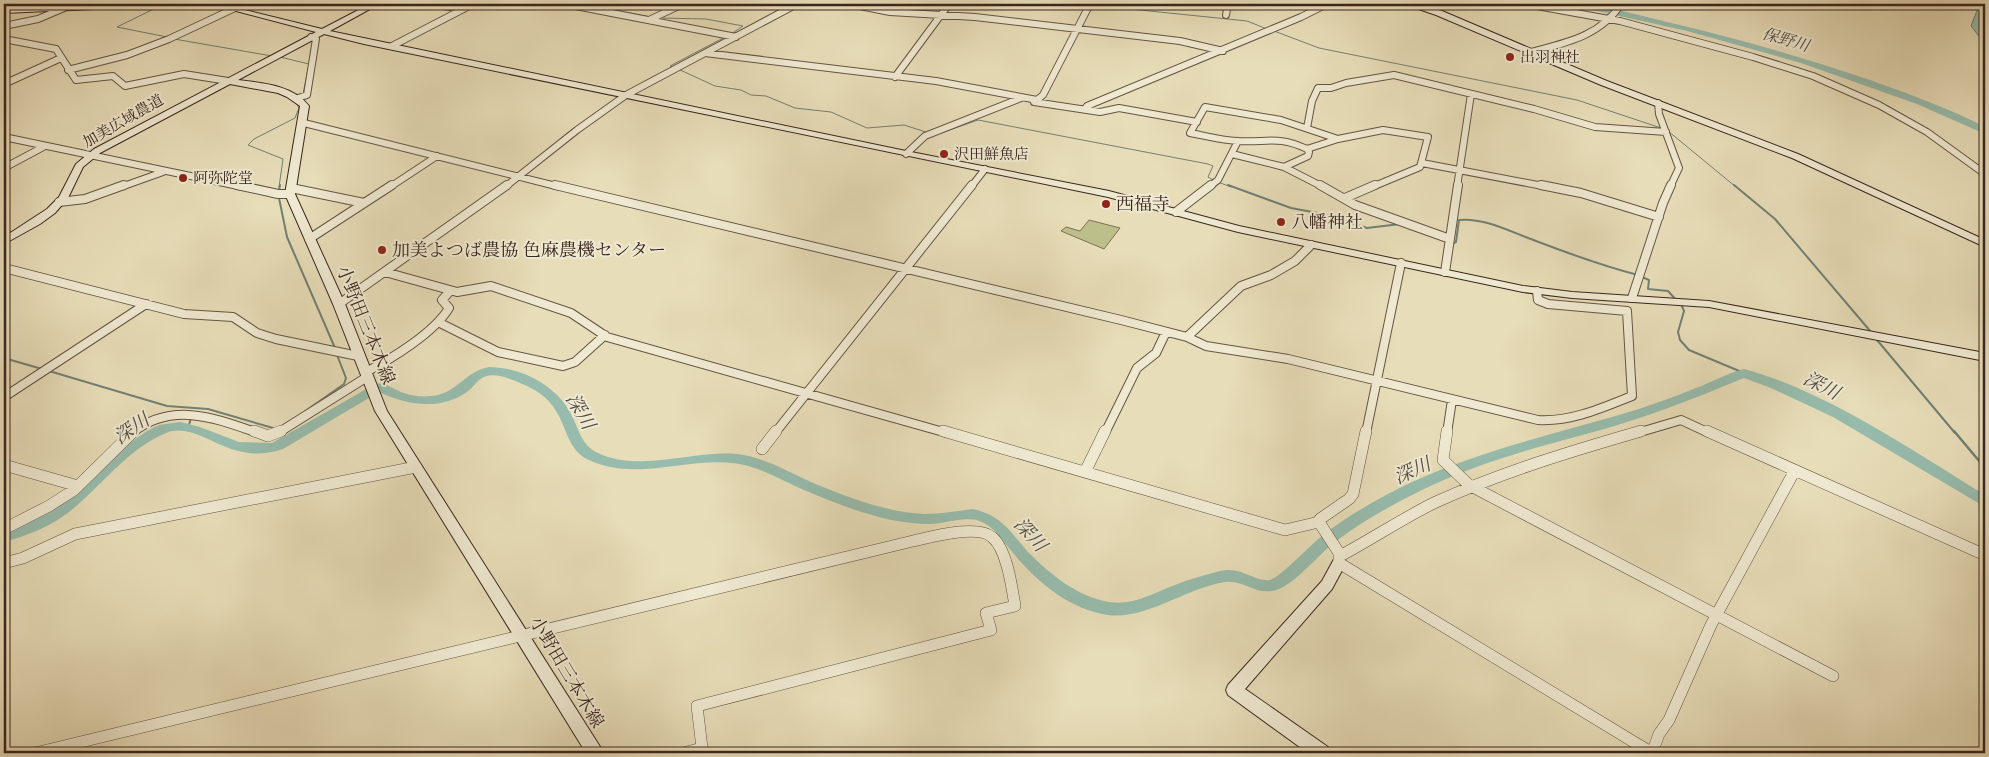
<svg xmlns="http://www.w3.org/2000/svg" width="1989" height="757" font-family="'Libre Caslon Text','Noto Serif JP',serif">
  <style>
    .green { fill: #bdbf8a; stroke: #7c7254 }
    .water { fill: #97bcad; stroke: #728074 }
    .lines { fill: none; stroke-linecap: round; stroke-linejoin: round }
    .stream-far2 { stroke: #728074; stroke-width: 1 }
    .stream-far1 { stroke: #728074; stroke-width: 2 }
    .stream { stroke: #728074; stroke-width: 2.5 }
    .river { fill: #97bcad; fill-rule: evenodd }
    .street-far2-casing { stroke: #655444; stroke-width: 8 }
    .street-far1-casing { stroke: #655444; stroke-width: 10 }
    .street-casing { stroke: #655444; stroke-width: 12 }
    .secondary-casing { stroke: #3a261e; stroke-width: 2 }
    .street-far2 { stroke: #efe9d1; stroke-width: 6 }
    .street-far1 { stroke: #efe9d1; stroke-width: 8 }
    .street { stroke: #efe9d1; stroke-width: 11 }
    .secondary { fill: #efe9d1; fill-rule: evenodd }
    .poi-dot { fill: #8f2418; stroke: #efe9d1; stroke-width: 2 }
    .labels { text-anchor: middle; stroke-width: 4; stroke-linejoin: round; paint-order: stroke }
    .far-poi-label { font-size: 15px; fill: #3a261e; stroke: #efe9d1; text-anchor: start }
    .far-street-label { font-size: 15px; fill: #3a261e; stroke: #efe9d1 }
    .far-water-label { font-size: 16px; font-style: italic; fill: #514c42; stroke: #efe9d1 }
    .poi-label { font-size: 18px; fill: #3a261e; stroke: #efe9d1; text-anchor: start }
    .street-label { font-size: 18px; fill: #3a261e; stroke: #efe9d1 }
    .water-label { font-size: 19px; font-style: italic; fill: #514c42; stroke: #efe9d1 }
  </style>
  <rect width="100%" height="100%" fill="#e7ddb8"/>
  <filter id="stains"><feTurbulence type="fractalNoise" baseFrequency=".004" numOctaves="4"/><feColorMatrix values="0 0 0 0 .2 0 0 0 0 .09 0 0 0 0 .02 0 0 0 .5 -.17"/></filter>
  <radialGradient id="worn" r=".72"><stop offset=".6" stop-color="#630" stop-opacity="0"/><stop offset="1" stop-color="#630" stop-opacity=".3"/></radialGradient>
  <path class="green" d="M1089,220L1120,228L1104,249L1061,231L1066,227L1080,231Z"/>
  <path class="water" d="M1977,4H1985V44L1971,26L1978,8Z"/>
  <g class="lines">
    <path class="stream-far2" d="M164,4L117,27L167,37
      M582,4L651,17
      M1091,5L1247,21L1267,29
      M661,18L706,19L743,26L731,34
      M1274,31L1319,48L1577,100L1661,128
      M174,39L272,56
      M280,57L309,64L303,94
      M674,67L670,66L725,37
      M678,69L715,86L741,90L751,95L766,96L795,108L831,112L867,128L904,125L929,133
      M1668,131L1736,187
      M941,133L978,120L1208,164L1213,166L1208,177L1213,180
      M1218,182L1231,187
      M279,187L283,159L248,145L254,139L295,118L299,108L296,103"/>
    <path class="stream-far1" d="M1228,185L1291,208L1323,214L1367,228L1400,224
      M1734,185L1775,219L1871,332
      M279,190L280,185
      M279,198L287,237L335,348
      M1453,244L1456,242L1459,220C1484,217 1513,233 1536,241C1570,254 1603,266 1638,275
      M1642,277L1649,280L1648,289L1668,291L1677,301
      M1681,304L1684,311L1678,332L1680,340L1689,350L1744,373
      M1877,340L1955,433
      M4,358L42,369
      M49,371L167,406L208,409L273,428
      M304,412L344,384L346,378L337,355
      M188,428L191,418"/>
    <path class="stream" d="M1954,431L1985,468"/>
    <path class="river" d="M1566,4C1597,2 1632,14 1663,21C1733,37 1802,57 1870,80C1909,94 1948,108 1985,127V134L1917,104L1801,63L1687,31Z
      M489,367C520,367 556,385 571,414C579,429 581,445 598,453C640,473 692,450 737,454C763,457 787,471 811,482C847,497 885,512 924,514C940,514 957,511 973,509C1003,516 1010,532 1029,553C1051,575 1078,597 1109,602C1133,606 1153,593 1175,585C1190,579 1205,575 1220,571C1242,566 1256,583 1270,580C1281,577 1311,544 1323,535C1350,514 1381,497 1412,482C1484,449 1563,432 1639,409C1658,402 1677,396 1696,388C1712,382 1728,373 1744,369C1826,391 1913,451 1985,495V507L1833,417L1771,388L1744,378C1693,399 1640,420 1586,434C1530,449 1472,465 1420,491C1390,506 1361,522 1335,542C1319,554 1293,586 1276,590C1256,596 1243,579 1225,582C1186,588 1146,620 1108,615C1070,609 1038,583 1014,554C1004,543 996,528 982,522C967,515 945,524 929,524C916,524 903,522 891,520C861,513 832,502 804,490C788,483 772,474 755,468C701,449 643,485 589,460C568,451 567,428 556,411C548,397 535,389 520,383C510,379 495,372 484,377C477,380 473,388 467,392C440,411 407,405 379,392L283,449C268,454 253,455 238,451C216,446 188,423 166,433C127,449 101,487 69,512C50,527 26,536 4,542V531L31,521L54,509L121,449L147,431L159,425L180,422L200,427L239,442L272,443L375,384C384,381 394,390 404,393C412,396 422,397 431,396C457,394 465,371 489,367Z"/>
    <g class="street-far2-casing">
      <path id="street-far2" d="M379,4L412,6L422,4
        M432,4L463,9
        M565,4L736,37
        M850,4L890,12L975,17L1180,41L1223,51
        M1526,4L1620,21L1753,57L1813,76L1879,105L1927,132L1985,174
        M1226,15L1228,4
        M649,20L683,4
        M4,26L38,19L64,8
        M4,39L56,49L76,80L113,76L125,86L184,74L228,81
        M392,46L473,4
        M1531,52C1565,43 1601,36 1621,4
        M705,53L936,81L1037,100L1043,95L1090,4
        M68,70L127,55L169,39L235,8
        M895,77L949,4
        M4,84L61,58
        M298,98L307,95L316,39L311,37
        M1034,102L1100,112L1119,108L1197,122
        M1658,103L1659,114L1679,168L1670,187
        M1085,109L1087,106L1301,17L1327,4
        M304,123L560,187
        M1307,128L1312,101L1318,88H1331L1346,83L1394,75L1534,109L1595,127L1666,132
        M4,137L243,187
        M1307,149C1277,135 1267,143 1237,141C1221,140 1206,136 1190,133L1205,107L1281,120L1338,139
        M1307,149L1338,139L1383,130L1428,137L1420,167L1372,187
        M906,154L925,136L1021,98
        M1232,154L1284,167L1323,187
        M1422,163L1548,187
        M1284,167L1308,156L1309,152L1307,149
        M4,168L45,146
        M121,187L163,172
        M390,187L437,156
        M505,187L577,130L626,95L797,4
        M971,187L985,169
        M1209,187L1218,180L1238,141
        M1457,187L1471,94"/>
    </g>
    <g class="street-far1-casing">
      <path id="street-far1" d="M237,185L278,194H290
        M555,185L1121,320L1187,337L1206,346L1288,359L1538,420C1571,422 1602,408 1632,396L1627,311L1548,304L1538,300L1537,291
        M1320,185L1355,205L1450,239
        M1541,185L1581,193L1659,217
        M291,188L364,203
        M1345,198L1375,185
        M59,202L85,199L124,185
        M1176,212L1211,185
        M309,239L392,185
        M4,268L184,314L233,317L257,333L276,339L358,356
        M385,272L457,292L491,286L571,313L607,337L947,433
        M1445,272L1458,185
        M1632,298L1663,203L1671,185
        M339,304L507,185
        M438,322L498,352L563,366L575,362L605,335
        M1187,337L1241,286L1271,275L1295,261L1311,245
        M366,372C391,359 434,333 449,308L442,300L450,291
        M4,397L146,304
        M132,433C172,401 215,418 258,433
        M278,433L367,377
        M775,433L972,185
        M1105,433L1137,368L1156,353L1166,332
        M1366,433L1401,263
        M1447,433L1452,400
        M1637,433L1681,420L1709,433"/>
    </g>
    <g class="street-casing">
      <path id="street" d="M254,431L268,436L281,431
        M943,431L1285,530L1319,522L1320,519L1349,499L1353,494L1366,431
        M1447,431L1443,460L1469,485L1833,676
        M1707,431L1985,555
        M762,449L776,431
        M4,465L78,486
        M1085,472L1105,431
        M1319,522L1339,553V563L1652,753
        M4,529L49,506L74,490L134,431
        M1340,556C1372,539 1403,518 1436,502C1502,472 1572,451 1641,431
        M4,563L23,558L75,534L416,467
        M35,753L913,541C931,537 977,524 992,537C1007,549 1012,588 1015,606L986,613L991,630L697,706L702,748L683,753
        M1652,753L1659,734L1669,720L1711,625L1795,470"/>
    </g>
    <g class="secondary-casing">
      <path id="secondary" d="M115,4H165L161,6L4,13V9Z
        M209,4H221L322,29L370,4H379L330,31L906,151L1109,191L1239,226L1523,286L1572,292L1709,301L1985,353V361L1709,307L1572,298L1523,292L1238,232L1108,197L364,44L324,34L238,80C262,83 293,85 309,106L295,194L345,304L387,411L604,753H586L375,411L333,304L285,194L300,106L287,97L278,93L230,84L100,153L83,167L68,198L55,213L40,224L4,244V237L47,209L59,197L76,164L94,149L316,32Z
        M1404,4H1415L1442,11L1607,81L1798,154L1985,240V247L1792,158L1601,85L1436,15Z
        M1339,557L1344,559L1346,563L1332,589L1245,689L1328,747L1331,753H1308L1228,695L1226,690L1228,685L1322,581L1334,559Z"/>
    </g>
    <use href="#street-far2" class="street-far2"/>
    <use href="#street-far1" class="street-far1"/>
    <use href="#street" class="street"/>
    <use href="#secondary" class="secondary"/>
  </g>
  <g class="poi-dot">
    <circle cx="1510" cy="57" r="5"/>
    <circle cx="944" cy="154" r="5"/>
    <circle cx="183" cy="178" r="5"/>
    <circle cx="1106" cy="204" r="5"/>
    <circle cx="1281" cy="222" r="5"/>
    <circle cx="382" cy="250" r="5"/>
  </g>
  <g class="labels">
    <g class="far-poi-label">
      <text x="1520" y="62">出羽神社</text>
      <text x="954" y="159">沢田鮮魚店</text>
      <text x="193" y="183">阿弥陀堂</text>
    </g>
    <g class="far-street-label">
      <text transform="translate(123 121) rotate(-30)" y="5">加美広域農道</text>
    </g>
    <g class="far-water-label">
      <text transform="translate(1786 39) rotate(16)" y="6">保野川</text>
    </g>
    <g class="poi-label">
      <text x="1116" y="210">西福寺</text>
      <text x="1291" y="228">八幡神社</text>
      <text x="392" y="256">加美よつば農協 色麻農機センター</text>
    </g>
    <g class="street-label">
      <text transform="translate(366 325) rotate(68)" y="6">小野田三本木線</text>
      <text transform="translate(567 672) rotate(59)" y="6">小野田三本木線</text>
    </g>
    <g class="water-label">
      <text transform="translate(1822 385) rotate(27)" y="7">深川</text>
      <text transform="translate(581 411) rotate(60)" y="7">深川</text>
      <text transform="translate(131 428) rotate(-34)" y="7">深川</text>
      <text transform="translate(1412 470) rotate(-24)" y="7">深川</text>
      <text transform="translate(1031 534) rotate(48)" y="7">深川</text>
    </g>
  </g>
  <rect width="1989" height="757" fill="none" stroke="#e7ddb8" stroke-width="20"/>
  <rect x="5" y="5" width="1979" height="747" fill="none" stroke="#3a261e" stroke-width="2.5"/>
  <rect x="10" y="10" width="1969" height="737" fill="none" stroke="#3a261e"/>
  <rect width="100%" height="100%" filter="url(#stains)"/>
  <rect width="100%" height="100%" fill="url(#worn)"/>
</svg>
